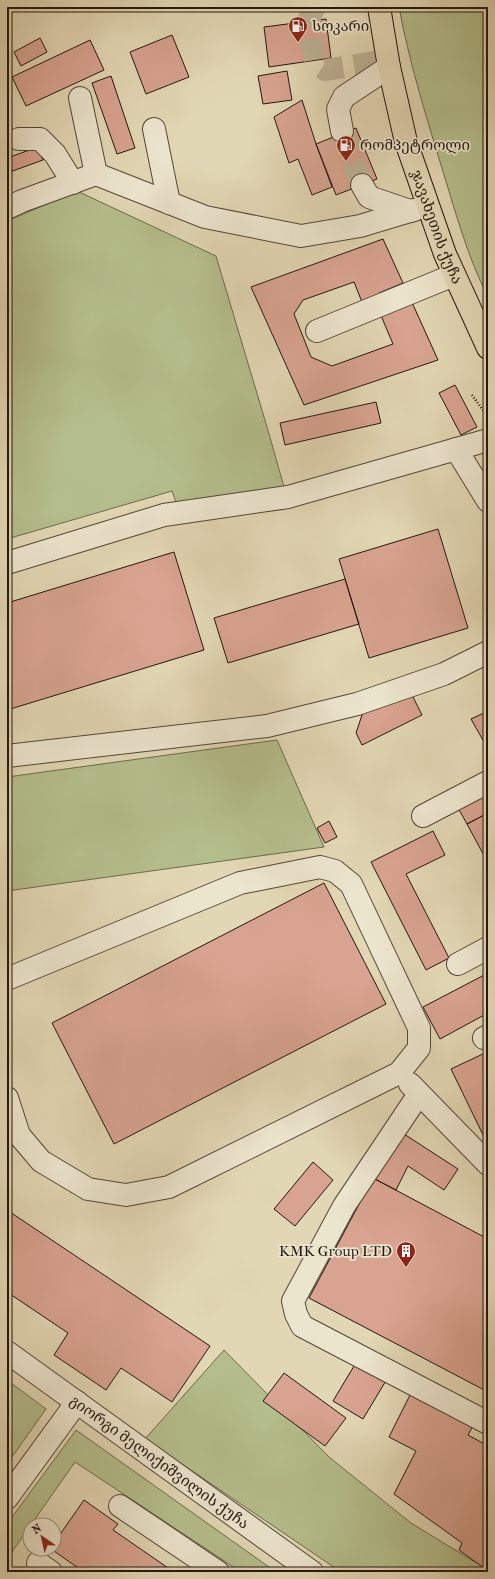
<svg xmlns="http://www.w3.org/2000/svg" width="495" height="1579" font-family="'IM FELL French Canon','Noto Serif Georgian',serif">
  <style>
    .green { fill: #b4be8c; stroke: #6c6a4e }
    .building { fill: #d8a390; stroke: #231711 }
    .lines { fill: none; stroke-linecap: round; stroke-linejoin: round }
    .minor-tunnel { stroke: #bcb193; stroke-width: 22; stroke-dasharray: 22 11; stroke-linecap: butt }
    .minor-casing { stroke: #53473a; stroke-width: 24 }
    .major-casing { stroke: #231711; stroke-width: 24 }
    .path { stroke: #231711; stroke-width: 2.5; stroke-dasharray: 1 2; stroke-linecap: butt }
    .minor { stroke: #ece5ce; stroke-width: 22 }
    .major { stroke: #e2d7b4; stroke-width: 22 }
    .labels { text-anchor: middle; stroke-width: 3.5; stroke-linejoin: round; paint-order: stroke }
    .poi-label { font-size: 15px; fill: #231711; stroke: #ece5ce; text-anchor: start }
    .street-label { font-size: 15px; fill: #231711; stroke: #ece5ce }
  </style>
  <rect width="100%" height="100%" fill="#e2d7b4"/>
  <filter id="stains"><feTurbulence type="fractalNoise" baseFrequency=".005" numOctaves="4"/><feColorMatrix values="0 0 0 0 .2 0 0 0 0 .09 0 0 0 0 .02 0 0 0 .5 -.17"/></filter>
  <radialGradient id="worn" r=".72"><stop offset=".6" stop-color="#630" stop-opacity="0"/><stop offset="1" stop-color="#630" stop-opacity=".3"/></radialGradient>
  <path class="green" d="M399,7H488V297C467,256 455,210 441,165C425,113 409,61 399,7Z
    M77,191L216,256L267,427L286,494L183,522L172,491L7,539V221Z
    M277,740L324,847L7,891V777Z
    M224,1350L329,1457L411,1523L488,1570V1572H341L145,1439Z
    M7,1380L46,1409L12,1457L7,1453Z
    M76,1430L276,1572H241L75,1462L7,1559V1524Z"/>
  <path class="building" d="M326,19L331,58L269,67L264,27Z
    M172,35L189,77L146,94L130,52Z
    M40,38L47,52L21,66L14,52Z
    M90,40L104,70L26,106L12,77Z
    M287,71L292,100L263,104L258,76Z
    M111,76L135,148L117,154L92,83Z
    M302,100L316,144L332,187L312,195L298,159L289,163L274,117Z
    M356,128L377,179L336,195L316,144Z
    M38,147L43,160L7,173V158Z
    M383,239L403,283L379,293L380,296L362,302L354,282L303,300L294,314L311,357L332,366L393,344L379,311L410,298L438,360L304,405L251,287Z
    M455,385L477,427L461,435L439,393Z
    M376,402L381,423L285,445L280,423Z
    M438,529L468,628L369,658L339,559Z
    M174,552L204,650L7,710V603Z
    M345,579L359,624L228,663L214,618Z
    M409,689L422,715L362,745L356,733L363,712Z
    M488,711V749L471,719Z
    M488,789V813L467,824L457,806Z
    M488,813V863L467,824Z
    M329,821L337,837L325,843L317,828Z
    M433,831L445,855L406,874L449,958L426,970L371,862Z
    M324,883L386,1004L114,1144L52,1023Z
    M488,973V1013L440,1039L423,1007Z
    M485,1053L488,1060V1135L484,1137L451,1069Z
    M404,1134L458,1169L444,1190L408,1166L396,1190L373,1178Z
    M313,1162L333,1180L295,1226L274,1209Z
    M373,1178L488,1239V1392L309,1298Z
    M7,1210L210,1346L172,1402L121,1368L106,1390L54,1355L68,1333L7,1292Z
    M357,1361L387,1379L363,1419L333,1401Z
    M284,1373L346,1418L325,1446L263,1401Z
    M411,1393L473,1426L468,1435L488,1446V1571L459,1550L462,1543L394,1494L416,1451L389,1437Z
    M84,1500L118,1524L113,1530L174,1572H95L89,1567L85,1572H84L51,1549H54V1543Z"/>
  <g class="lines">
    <path class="minor-tunnel" d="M315,7L308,21L315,60L319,66L325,70L388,60
      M342,131L362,185"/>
    <g class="minor-casing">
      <g id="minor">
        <path d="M80,98L96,174L205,217L301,236L360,226L410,211"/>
        <path d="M154,129L169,203"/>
        <path d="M342,131L338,109L344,97L389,67"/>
        <path d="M19,139H40L55,154L73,183"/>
        <path d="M362,185L369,197L410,211L414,210"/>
        <path d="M7,208L22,201L96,174"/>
        <path d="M317,331L454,275"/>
        <path d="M456,449L488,501"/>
        <path d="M7,563L164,515L288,497L488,440"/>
        <path d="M7,756L267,726L357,704L444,674L488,652"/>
        <path d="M423,816L488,782"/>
        <path d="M458,964L488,948"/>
        <path d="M7,979L240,883L320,867L335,871L351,884L419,1028V1048L399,1073L169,1187L126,1195L88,1189L41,1161L19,1135L7,1098"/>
        <path d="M484,1038L488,1036"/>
        <path d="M410,1084L488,1164"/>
        <path d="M419,1094L344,1206L293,1301L296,1314L302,1326L488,1423"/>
        <path id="s1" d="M7,1352L312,1572"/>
        <path d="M7,1498L77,1402"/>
        <path d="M120,1506L218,1572"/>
        <path d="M38,1563L51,1572"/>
      </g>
    </g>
    <g class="major-casing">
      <g id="major">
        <path id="s2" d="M379,7L389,67L406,142L445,254L488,348"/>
      </g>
    </g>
    <path class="path" d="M472,395L488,417"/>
    <use href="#minor" class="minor"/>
    <use href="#major" class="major"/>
  </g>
  <defs>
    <g id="fuel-pin" transform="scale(1)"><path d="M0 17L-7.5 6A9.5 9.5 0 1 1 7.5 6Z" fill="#8f2418" stroke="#ece5ce"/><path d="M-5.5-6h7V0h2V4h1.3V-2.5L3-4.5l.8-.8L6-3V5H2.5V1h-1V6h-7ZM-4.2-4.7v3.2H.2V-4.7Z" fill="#fff"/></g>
    <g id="building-pin" transform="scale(1)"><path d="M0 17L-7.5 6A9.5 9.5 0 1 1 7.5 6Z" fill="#8f2418" stroke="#ece5ce"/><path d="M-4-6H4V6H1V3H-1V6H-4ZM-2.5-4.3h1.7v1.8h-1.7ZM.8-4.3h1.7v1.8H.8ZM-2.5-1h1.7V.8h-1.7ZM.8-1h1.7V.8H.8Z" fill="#fff"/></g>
  </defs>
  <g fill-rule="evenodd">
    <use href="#fuel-pin" x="298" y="26"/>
    <use href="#fuel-pin" x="346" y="145"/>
    <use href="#building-pin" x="406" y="1251"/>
  </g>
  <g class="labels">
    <g class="poi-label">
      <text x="312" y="31">სოკარი</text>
      <text x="360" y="150">რომპეტროლი</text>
      <text x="392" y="1256" text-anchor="end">KMK Group LTD</text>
    </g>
    <g class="street-label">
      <text dy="5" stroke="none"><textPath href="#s2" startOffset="228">ჯავახეთის ქუჩა</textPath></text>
      <text dy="5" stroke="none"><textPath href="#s1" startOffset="188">გიორგი მელიქიშვილის ქუჩა</textPath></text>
    </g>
  </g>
  <rect width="495" height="1579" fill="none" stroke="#e2d7b4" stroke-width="24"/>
  <rect x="8" y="8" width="479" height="1563" fill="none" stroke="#231711" stroke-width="2"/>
  <rect x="12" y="12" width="471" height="1555" fill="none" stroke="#231711"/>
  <g transform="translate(42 1537) rotate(326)"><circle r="19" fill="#ece5ce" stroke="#9c9382"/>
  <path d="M0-3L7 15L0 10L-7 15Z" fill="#8f2418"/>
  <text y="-6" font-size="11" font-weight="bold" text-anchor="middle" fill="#231711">N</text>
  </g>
  <rect width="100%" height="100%" filter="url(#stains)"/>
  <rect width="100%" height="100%" fill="url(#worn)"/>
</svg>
